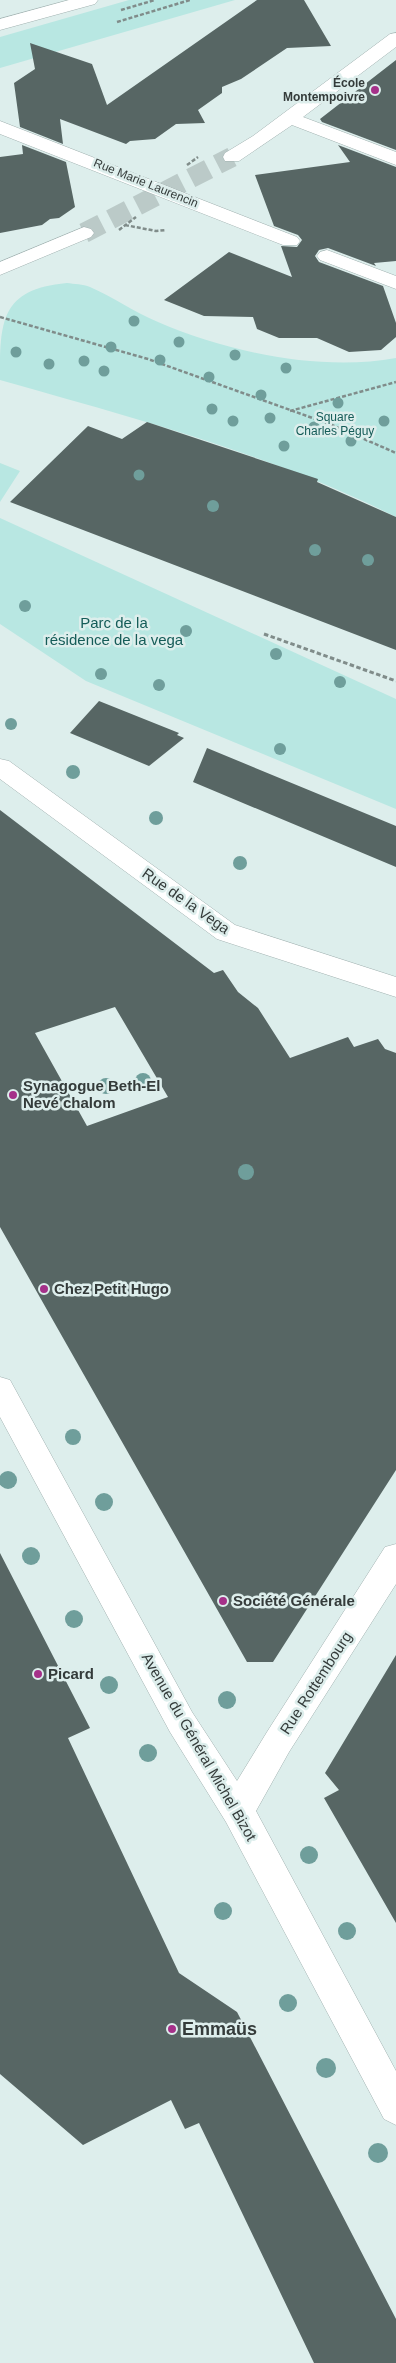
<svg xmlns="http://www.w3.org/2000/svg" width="396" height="2363" font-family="Helvetica,sans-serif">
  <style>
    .green { fill: #b8e7e2 }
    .building { fill: #576664; fill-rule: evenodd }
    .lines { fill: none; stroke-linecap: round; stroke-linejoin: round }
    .minor-tunnel { stroke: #bbcac8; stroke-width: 20; stroke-dasharray: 20 10; stroke-linecap: butt }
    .minor-casing { stroke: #a1b1b0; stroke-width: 1 }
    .path-far1 { stroke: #808c8a; stroke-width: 2.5; stroke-dasharray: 4 2; stroke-linecap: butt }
    .path { stroke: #808c8a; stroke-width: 3; stroke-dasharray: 4.5 2.5; stroke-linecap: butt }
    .minor { fill: #fff; fill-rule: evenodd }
    .tree { fill: #6f9e9b }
    .poi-dot { fill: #a53089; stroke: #ddeeec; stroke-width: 2 }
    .labels { text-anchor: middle; stroke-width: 5; stroke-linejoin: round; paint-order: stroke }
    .far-poi-label { font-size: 12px; font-weight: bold; fill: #343b3a; stroke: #ddeeec; text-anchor: end }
    .far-street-label { font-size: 12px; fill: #343b3a; stroke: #ddeeec }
    .far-park-label { font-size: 12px; fill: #155c58; stroke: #ddeeec }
    .park-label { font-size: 15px; fill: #155c58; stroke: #ddeeec }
    .street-label { font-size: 15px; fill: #343b3a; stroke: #ddeeec }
    .poi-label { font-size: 15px; font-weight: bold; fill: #343b3a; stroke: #ddeeec; text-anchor: start }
    .near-poi-label { font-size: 18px; font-weight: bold; fill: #343b3a; stroke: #ddeeec; text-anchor: start }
  </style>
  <rect width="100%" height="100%" fill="#ddeeec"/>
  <path class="green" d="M129,0H235L0,68V37Z
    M67,283C74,284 83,284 90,287C113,297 134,312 158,322C227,352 321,372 396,358V517C271,454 134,418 0,380C0,322 0,289 67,283Z
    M0,463L20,471L0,502Z
    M0,518L396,699V809L86,681L0,624Z"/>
  <path class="building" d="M257,0H304L331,46L287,48L241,79L222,87V93L198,110L205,123L176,124L155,139L130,141L126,144L60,119L63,144L20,127L14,83L35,69L30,43L92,64L107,105Z
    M396,60V150L322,122L320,119Z
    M22,145L66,162L75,207L59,218L50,219L42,225L0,233V157L23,154Z
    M338,145L396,167V261L374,263L376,266L328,248L319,250L315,256L319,262L383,286L396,323V337L381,350L349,352L317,338H279L257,329L253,317L204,316L164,300L229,252L292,277L281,246L297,247L302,240L298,235L274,226L255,175L350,162Z
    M147,422L318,479L317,482L396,517V650L10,502L88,426L122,439Z
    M99,701L179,733L177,735L184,738L149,766L70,733Z
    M207,748L396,826V867L193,782Z
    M0,810L214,973L223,970L238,992L258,1008L290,1058L348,1037L354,1047L378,1039L385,1049L396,1053V1470L273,1662H247L0,1227ZM115,1007L168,1097L87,1126L35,1033Z
    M0,1553L90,1728L68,1738L179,1973L237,2012L396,2319V2363H314L199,2123L185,2129L171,2100L83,2145L0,2074Z
    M396,1655V1923L324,1798L339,1790L325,1773Z"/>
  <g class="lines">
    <path class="minor-tunnel" d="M84,233L232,157"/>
    <g class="minor-casing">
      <path id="minor" d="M69,0H98L95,4L0,30V19Z
        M396,33V47L303,117L396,152V165L292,125L239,161H225L223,157L225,153L253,136L390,34Z
        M0,121L297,237L300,241L297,245H283L0,134Z
        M84,227L91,229L94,233L91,237L0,275V262Z
        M327,250L396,276V289L320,260L317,256L320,252Z
        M0,759L9,761L235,925L396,977V997L217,939L0,779Z
        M0,1377L10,1380L192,1712L237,1781L267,1732L385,1547L396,1544V1584L289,1752L256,1811L396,2071V2125L384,2119L226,1822L170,1732L0,1417Z"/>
    </g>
    <path class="path-far1" d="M121,10L155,0
      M117,22L190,0
      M187,165L198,157
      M125,225L156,231L166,230
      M119,230L136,217
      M0,317L148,359L332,425L396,453
      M290,411L396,382"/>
    <path class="path" d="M264,634L396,681"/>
    <use href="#minor" class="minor"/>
  </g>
  <g class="tree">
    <circle cx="134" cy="321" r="5.5"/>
    <circle cx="179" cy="342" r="5.5"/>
    <circle cx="111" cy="347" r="5.5"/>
    <circle cx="16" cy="352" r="5.5"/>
    <circle cx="235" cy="355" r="5.5"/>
    <circle cx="160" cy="360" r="5.5"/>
    <circle cx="84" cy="361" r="5.5"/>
    <circle cx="49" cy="364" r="5.5"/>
    <circle cx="286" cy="368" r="5.5"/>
    <circle cx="104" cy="371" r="5.5"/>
    <circle cx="209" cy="377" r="5.5"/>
    <circle cx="261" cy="395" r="5.5"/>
    <circle cx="338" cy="403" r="5.5"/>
    <circle cx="212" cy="409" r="5.5"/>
    <circle cx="270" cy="418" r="5.5"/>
    <circle cx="233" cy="421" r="5.5"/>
    <circle cx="384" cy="421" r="5.5"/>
    <circle cx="314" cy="427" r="5.5"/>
    <circle cx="351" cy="441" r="5.5"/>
    <circle cx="284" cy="446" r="5.5"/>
    <circle cx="139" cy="475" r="5.5"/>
    <circle cx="213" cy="506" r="6"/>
    <circle cx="315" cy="550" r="6"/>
    <circle cx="368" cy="560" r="6"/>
    <circle cx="25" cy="606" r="6"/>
    <circle cx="186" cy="631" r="6"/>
    <circle cx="276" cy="654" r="6"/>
    <circle cx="101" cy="674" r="6"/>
    <circle cx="340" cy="682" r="6"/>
    <circle cx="159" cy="685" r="6"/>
    <circle cx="11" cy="724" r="6"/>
    <circle cx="280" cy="749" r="6"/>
    <circle cx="73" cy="772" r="7"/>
    <circle cx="156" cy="818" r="7"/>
    <circle cx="240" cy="863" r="7"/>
    <circle cx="143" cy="1081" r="8"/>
    <circle cx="106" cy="1086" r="8"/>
    <circle cx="246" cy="1172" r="8"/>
    <circle cx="73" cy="1437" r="8"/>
    <circle cx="8" cy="1480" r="9"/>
    <circle cx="104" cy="1502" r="9"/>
    <circle cx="31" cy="1556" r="9"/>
    <circle cx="74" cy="1619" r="9"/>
    <circle cx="109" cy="1685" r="9"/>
    <circle cx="227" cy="1700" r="9"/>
    <circle cx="148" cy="1753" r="9"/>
    <circle cx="309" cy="1855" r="9"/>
    <circle cx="223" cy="1911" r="9"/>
    <circle cx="347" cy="1931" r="9"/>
    <circle cx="288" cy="2003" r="9"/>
    <circle cx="326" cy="2068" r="10"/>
    <circle cx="378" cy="2153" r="10"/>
  </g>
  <g class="poi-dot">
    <circle cx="375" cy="90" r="5"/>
    <circle cx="13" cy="1095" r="5"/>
    <circle cx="44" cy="1289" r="5"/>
    <circle cx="223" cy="1601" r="5"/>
    <circle cx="38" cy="1674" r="5"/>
    <circle cx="172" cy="2029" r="5"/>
  </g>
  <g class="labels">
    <g class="far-poi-label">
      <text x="365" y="87">École<tspan x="365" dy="14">Montempoivre</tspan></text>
    </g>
    <g class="far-street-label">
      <text transform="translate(146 183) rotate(22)" y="4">Rue Marie Laurencin</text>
    </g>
    <g class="far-park-label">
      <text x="335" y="421">Square<tspan x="335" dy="14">Charles Péguy</tspan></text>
    </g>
    <g class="park-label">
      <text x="114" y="628">Parc de la<tspan x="114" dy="17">résidence de la vega</tspan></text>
    </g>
    <g class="street-label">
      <text transform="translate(186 901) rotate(35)" y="5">Rue de la Vega</text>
      <text transform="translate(316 1683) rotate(-57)" y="5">Rue Rottembourg</text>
      <text transform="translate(199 1747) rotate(60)" y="5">Avenue du Général Michel Bizot</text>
    </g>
    <g class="poi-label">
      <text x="23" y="1091">Synagogue Beth-El<tspan x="23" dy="17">Nevé chalom</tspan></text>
      <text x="54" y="1294">Chez Petit Hugo</text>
      <text x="233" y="1606">Société Générale</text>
      <text x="48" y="1679">Picard</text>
    </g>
    <g class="near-poi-label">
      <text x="182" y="2035">Emmaüs</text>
    </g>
  </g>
</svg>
